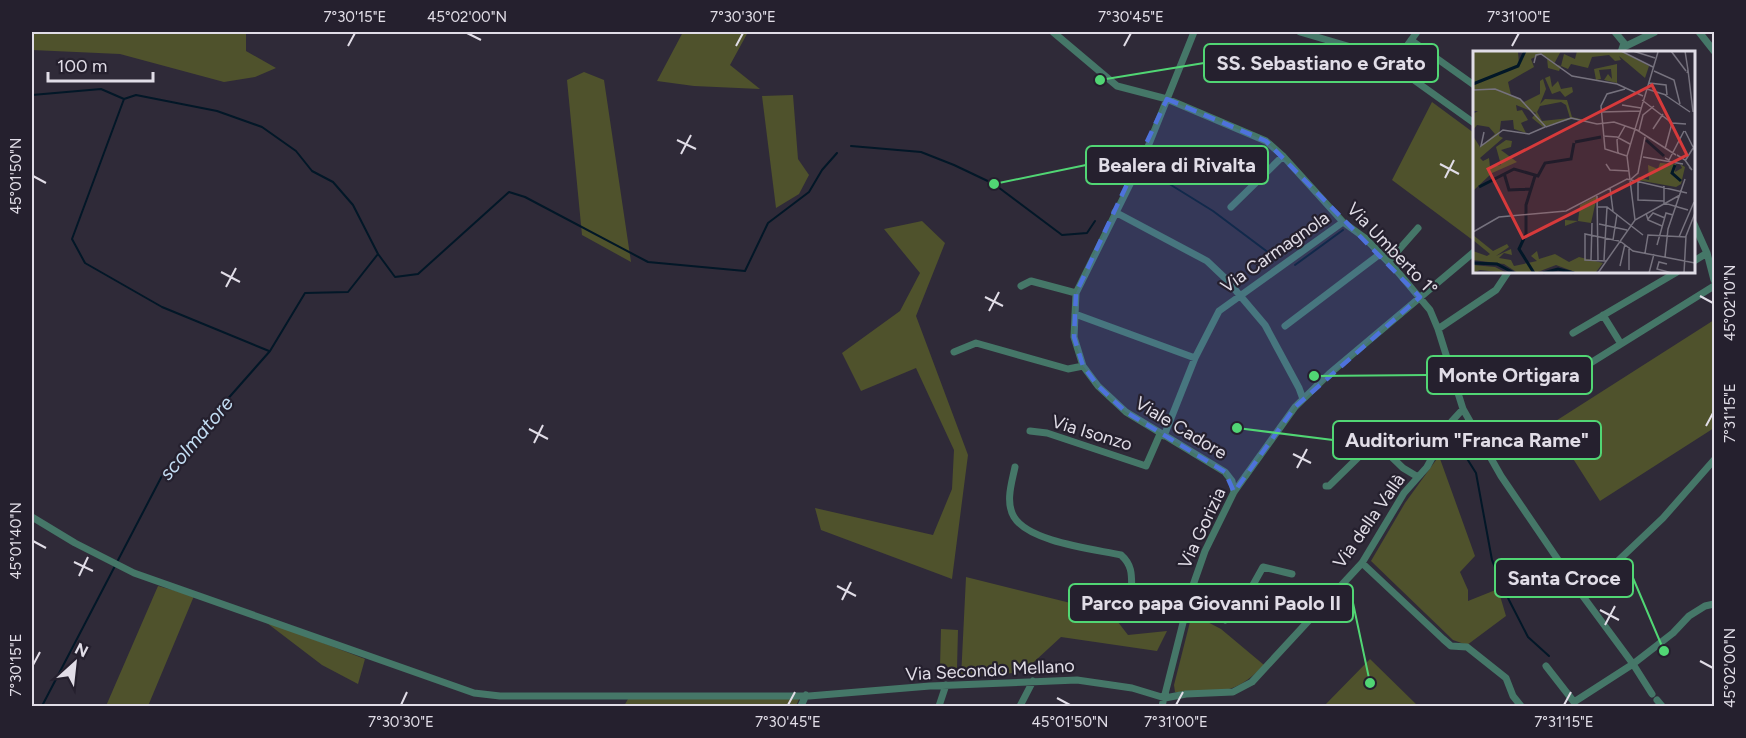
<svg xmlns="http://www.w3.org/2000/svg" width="1746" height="738" font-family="Figtree,sans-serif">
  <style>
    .green { fill: #4f522c }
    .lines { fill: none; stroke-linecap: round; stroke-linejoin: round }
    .stream { stroke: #021727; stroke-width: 2 }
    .street { stroke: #457768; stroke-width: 7 }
    .marked { fill: #4e72dc; fill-opacity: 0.2; stroke: #4e72dc; stroke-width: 4.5; stroke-dasharray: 12 8; stroke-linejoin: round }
    .ticks { fill: none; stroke: #e1dde7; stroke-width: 2 }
    .labels { text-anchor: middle; stroke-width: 4.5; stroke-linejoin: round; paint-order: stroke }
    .street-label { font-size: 18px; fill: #e1dde7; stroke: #25202e }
    .water-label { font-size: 20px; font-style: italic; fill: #c3ddf3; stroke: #25202e }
    .inset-river { fill: none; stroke: #021727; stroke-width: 3 }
    .inset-road { fill: none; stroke: #76727e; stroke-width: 1.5 }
    .view { fill: #d73a3b; fill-opacity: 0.15; stroke: #d73a3b; stroke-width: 3 }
    .inset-edge { fill: none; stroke: #e1dde7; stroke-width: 3 }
    .leader { fill: none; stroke: #51d674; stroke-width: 2 }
    .callout-dot { fill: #51d674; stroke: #25202e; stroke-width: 2 }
    .callout { fill: #25202e; stroke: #51d674; stroke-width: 2 }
    .callout-label { font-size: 20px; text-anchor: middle; font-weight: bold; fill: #e1dde7 }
    .neatline { fill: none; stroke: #e1dde7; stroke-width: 2 }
    .ticks-label { font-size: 15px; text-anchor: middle; fill: #e1dde7 }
  </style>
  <rect width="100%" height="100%" fill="#2f2a38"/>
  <path class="green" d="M32,32H246V51L276,68L255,77L224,82L120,54L32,50Z
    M683,32H748L730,65L760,89L694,86L657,81Z
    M584,72L604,80L631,262L582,235L567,80Z
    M793,95L798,159L809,175L799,194L776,208L762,96Z
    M1432,102L1474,133V241L1392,180Z
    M922,221L945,243L916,316L968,455L952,579L821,530L815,508L933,535L952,489L954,450L916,368L861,391L842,353L900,311L920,273L884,229Z
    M1714,320V428L1600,501L1551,424Z
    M1439,456L1475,556L1460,572L1468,590V601L1498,589L1506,616L1467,645L1453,640L1371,561L1405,503Z
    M966,577L1111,613L1128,635L1167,631L1157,651L1061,637L1023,672L961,678Z
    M158,586L194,596L148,706H106Z
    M1192,614L1221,629L1264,665C1232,698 1217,691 1175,692L1174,685Z
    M263,620L365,659L358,684L322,665Z
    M941,629L958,630L957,668L940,667Z
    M1370,659L1418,706H1324Z
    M628,699H799L796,706H624Z"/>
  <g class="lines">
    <path class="stream" d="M32,95L101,89L124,99L136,95L217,111L262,127L296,151L312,171L333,182L353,205L378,254L395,277L418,274L509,192L525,197L648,262L745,271L768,223L809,192L822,170L837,153
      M124,99L72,239L85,263L162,307L269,351
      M851,146L921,152L954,165L994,184L1062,235L1087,233L1095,221
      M1163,180L1213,211L1273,256
      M1295,265L1343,230
      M1460,423L1466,457L1476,473L1492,560L1509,600L1528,637L1549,656
      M42,706L165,470L270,351L305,293L348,292L378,254"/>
    <path class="street" d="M1053,32L1117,86L1167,99L1266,141L1283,156L1343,222L1365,238L1397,271L1430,310L1438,329L1463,409L1501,476L1582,595L1633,664L1652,694
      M1194,32L1145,154L1076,293L1074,337L1083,366L1098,386L1126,412L1225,472L1232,481L1234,492
      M1300,32L1368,52L1393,65L1474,123
      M1615,32L1624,43L1621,52
      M1699,32L1714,51
      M1411,40L1474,85
      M1624,47L1655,32
      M1393,65L1417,32
      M1231,207L1283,156
      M1115,212L1207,261L1226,279L1265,325L1299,388L1303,399
      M1694,224L1707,253L1714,280
      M1694,261L1707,253
      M1388,262L1418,228
      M1021,286L1031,281L1076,293
      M1075,314L1195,358
      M1603,315L1621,344
      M1285,326L1380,254
      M1438,329L1496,290L1508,272
      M1573,333L1677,272
      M954,352L976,343L1068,369L1083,366
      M1568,377L1714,286
      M1030,431L1047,433L1146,466L1160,434
      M1164,436L1195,358L1219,311L1343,222
      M1015,467C1012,482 1005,502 1014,517C1029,542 1094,549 1121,555C1137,569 1129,584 1133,603L1144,609L1184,619
      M1326,486H1329L1375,441L1403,468L1418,477
      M32,517L75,543L134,573L474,693L500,696H809L930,686L1077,680L1132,688L1165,698L1186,694L1233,692L1252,682L1362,563L1404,493L1427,467L1452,421L1463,409
      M1362,563L1443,639L1451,646L1467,647L1506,678L1513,696L1521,706
      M1582,595L1663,518L1714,460
      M1188,601L1225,620L1234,605L1240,608L1263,567L1292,574
      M1546,666L1574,702L1633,664L1673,633L1689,616L1705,606L1714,604
      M1657,700L1662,706
      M801,706L806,695
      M939,706L946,685
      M1020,706L1033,681
      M1162,706L1191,591L1205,551L1234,492L1295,407L1329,374L1474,252"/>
  </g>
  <path class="marked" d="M1167,99L1266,141L1420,297L1295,407L1234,492L1225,472L1126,412L1098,386L1083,366L1074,337L1076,293Z"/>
  <path class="ticks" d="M467,33L481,40M348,46L355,33M736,46L743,33M1124,46L1131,33M1512,46L1519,33M677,140L696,149M681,154L691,135M1440,164L1459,174M33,176L46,183M1445,178L1454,160M221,272L240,282M226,287L236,268M1700,296L1713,303M985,297L1003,306M989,311L999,292M1706,426L1713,413M529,429L548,439M534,443L543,425M1293,454L1311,463M1297,468L1307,449M33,541L46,548M74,562L93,571M79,576L88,557M837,586L856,596M842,600L851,582M1600,610L1619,620M1605,625L1615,606M1700,661L1713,668M33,665L40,652M1057,698L1070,705M401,705L407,692M788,705L795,692M1176,705L1183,692M1564,705L1571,692"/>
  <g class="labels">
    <g class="street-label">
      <text transform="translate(1392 249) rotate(46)" y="6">Via Umberto 1°</text>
      <text transform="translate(1275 252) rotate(-35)" y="6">Via Carmagnola</text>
      <text transform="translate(1181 428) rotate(31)" y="6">Viale Cadore</text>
      <text transform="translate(1092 433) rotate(17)" y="6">Via Isonzo</text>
      <text transform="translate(1369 521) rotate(-55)" y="6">Via della Vallà</text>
      <text transform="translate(1202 528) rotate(-65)" y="6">Via Gorizia</text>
      <text transform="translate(990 670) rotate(-3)" y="6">Via Secondo Mellano</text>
    </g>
    <g class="water-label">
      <text transform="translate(196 438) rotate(-50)" y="7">scolmatore</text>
    </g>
  </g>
  <g transform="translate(1473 51)">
    <rect width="222" height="222" fill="#2f2a38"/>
    <path d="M0,0H45L46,14L51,3L47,0H88L81,13L88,15L91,3L102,8L104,0H148L176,15L172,27L146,5L148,9L142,10L136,4L119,6L115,17L98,13L95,18L88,15L86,20L75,17L74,7L68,3L58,8L61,16L35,31L38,44L51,51L67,43V30L70,28L73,38L67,53L72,48L94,49L99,66L116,70L99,68L70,76L59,67L63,62L43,54L44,60L49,59L55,69L48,72L53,82L41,78L40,69L28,70L26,85L30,87L7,107L10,110L16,107L17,116L28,114L23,96L33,89L39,90L38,96L28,99L44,111L19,122L0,140V85L7,96L22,83L16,76L4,74L0,79V63L5,60H0ZM88,51L93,54L97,67L69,70L64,61L67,55ZM144,13V32L131,29L135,23L139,28L138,18L126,19L128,28L123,29L121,18ZM77,25L79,36L85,30L88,38L99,36L100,41L92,46L87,40L79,43L72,27ZM187,112L203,113L202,121L209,117L207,113L212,116L208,133L203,136L164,129L165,126L176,129L175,114L185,118ZM124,145L118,172L105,170L92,175V169L105,170L107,154ZM0,184L20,200L34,193L36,196L23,205L38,198L39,204L31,202L26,207L38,209L41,215L64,210L58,205L64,200L66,208L82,203L96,211L106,206L130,212L123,221H102L83,214L62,222H45L31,213L0,209V200L14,205L17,203L0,189ZM0,214L22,216L34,222L7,219L0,222Z" fill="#4f522c" fill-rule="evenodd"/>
    <path class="inset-river" d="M0,33L45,15L52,0M173,89L191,105M102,91L128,86M202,114L199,122L208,130M31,122L36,139L57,138M6,136L41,118L65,125L72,112L98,108L101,92M0,212L24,213L41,222M61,222L46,198L53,183V154L62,125M70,222L85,218L101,222"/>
    <path class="inset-road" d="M148,0L180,16M160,0L182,7M198,0L213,20M212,0L215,19M61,12L63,4L68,3L99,25L144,33L170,45M181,20L201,29L207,53M214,22L215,19L220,61M176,32L193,34L194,44M152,38L134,43L128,55L132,98L154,105M174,38L193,44M0,39L22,38L47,48L73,76L98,67L124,73L141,71L164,79L203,104M192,44L217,61M169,49L199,72L213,73M149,54L168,57M128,61L167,60M180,78L190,63M166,80L170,64L181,55M212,80L222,100M11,81L8,95L30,79L56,83L72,76M130,85L144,86L157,93M192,98L199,72M145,103L144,89L152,75M204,104L212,109L219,119L216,116M170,106L210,113M192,107L196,109L211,80M212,110L222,94M133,113L137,119L156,120M158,128L165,122L172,86M165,131V149L191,150M191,135V152L215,159M137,137L140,160M124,145L125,209M125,156H134L170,184M173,162L175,169L189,175M175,168L180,162L192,167M162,169L154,105L185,1M126,173L154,179M0,181L26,166L93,160L154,128L214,142M206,186L221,151M140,189L144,163M147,190L160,200L222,212M184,194L193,162L200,164M156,196V219M172,202L175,184L213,186M192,206L195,178L212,128M118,209L119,172M131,209L134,156M133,210L112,209V183L146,190M194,213L186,211L184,218L199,222M147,215L152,193M125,222L162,169L207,144M176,222L181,203M211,222L213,185L222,162"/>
    <path class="view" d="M179,34L214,104L50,187L15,118Z"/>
    <rect width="222" height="222" class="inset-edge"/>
  </g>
  <path class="leader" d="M1100 80L1204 63M994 184L1086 165M1314 376L1427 375M1237 428L1333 440M1664 651L1633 578M1370 683L1353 603"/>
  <g class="callout-dot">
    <circle cx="1100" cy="80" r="6"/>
    <circle cx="994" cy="184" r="6"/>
    <circle cx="1314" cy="376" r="6"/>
    <circle cx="1237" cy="428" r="6"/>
    <circle cx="1664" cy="651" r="6"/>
    <circle cx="1370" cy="683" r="6"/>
  </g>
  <g class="callout">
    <rect x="1204" y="44" width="234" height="38" rx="6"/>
    <rect x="1086" y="146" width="182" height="38" rx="6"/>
    <rect x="1427" y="356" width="165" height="38" rx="6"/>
    <rect x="1333" y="421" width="268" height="38" rx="6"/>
    <rect x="1495" y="559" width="138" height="38" rx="6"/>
    <rect x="1069" y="584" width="284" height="38" rx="6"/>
  </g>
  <g class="callout-label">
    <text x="1321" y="70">SS. Sebastiano e Grato</text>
    <text x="1177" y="172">Bealera di Rivalta</text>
    <text x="1509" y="382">Monte Ortigara</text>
    <text x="1467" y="447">Auditorium "Franca Rame"</text>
    <text x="1564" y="585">Santa Croce</text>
    <text x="1211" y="610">Parco papa Giovanni Paolo II</text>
  </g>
  <rect width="1746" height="738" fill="none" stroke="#25202e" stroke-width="66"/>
  <g transform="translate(75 663) rotate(27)" stroke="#25202e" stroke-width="4.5" paint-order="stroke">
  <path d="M0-4.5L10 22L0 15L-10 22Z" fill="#e1dde7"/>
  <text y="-9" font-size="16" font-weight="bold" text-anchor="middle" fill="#e1dde7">N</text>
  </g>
  <path d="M48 72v9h105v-9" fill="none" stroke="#e1dde7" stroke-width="3"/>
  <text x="57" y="72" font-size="18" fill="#e1dde7" stroke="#25202e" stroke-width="4.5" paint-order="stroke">100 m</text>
  <rect x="33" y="33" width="1680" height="672" class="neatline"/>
  <g class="ticks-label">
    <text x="355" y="22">7°30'15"E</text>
    <text x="467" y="22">45°02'00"N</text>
    <text x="743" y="22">7°30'30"E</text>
    <text x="1131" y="22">7°30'45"E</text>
    <text x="1519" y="22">7°31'00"E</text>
    <text transform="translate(16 176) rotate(-90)" y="5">45°01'50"N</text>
    <text transform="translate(1730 303) rotate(-90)" y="5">45°02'10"N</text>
    <text transform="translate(1730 413) rotate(-90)" y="5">7°31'15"E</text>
    <text transform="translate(16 541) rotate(-90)" y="5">45°01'40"N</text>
    <text transform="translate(16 665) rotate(-90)" y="5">7°30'15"E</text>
    <text transform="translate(1730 668) rotate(-90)" y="5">45°02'00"N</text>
    <text x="401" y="727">7°30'30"E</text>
    <text x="788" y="727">7°30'45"E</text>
    <text x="1070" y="727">45°01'50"N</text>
    <text x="1176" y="727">7°31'00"E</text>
    <text x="1564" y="727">7°31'15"E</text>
  </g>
</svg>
